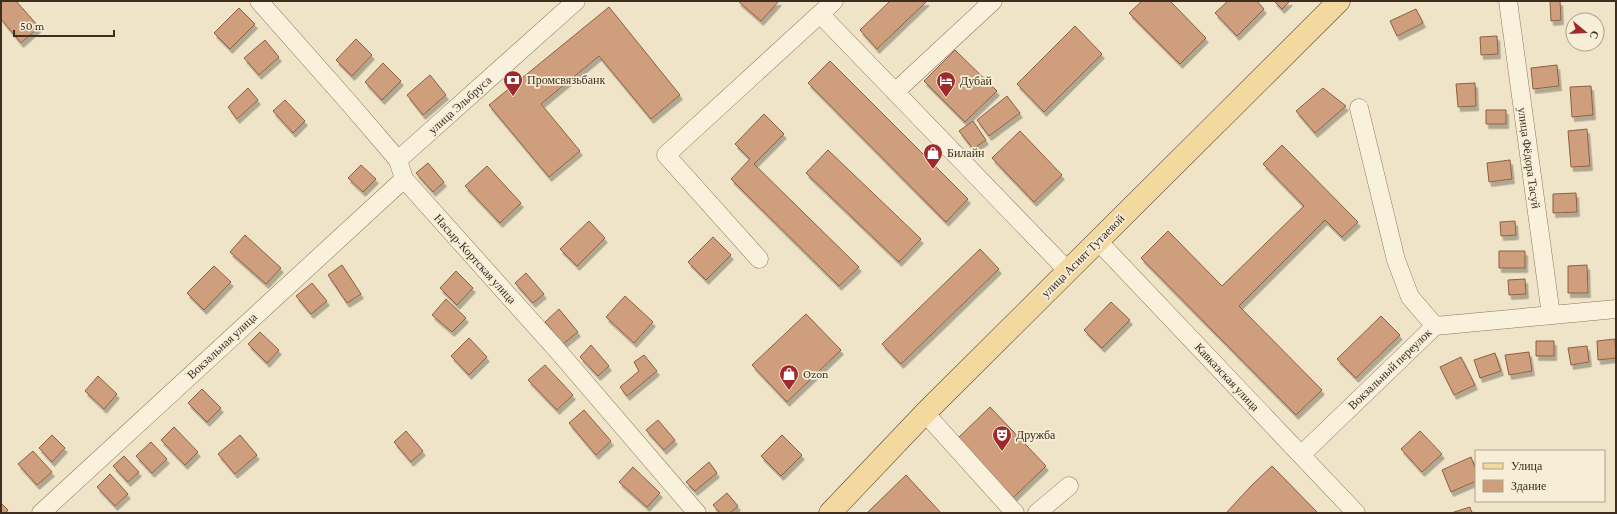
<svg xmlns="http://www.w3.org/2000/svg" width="1617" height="514" font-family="'Crimson Pro',serif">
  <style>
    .building { fill: #cf9f7d; stroke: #8d5f41; filter: url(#shadow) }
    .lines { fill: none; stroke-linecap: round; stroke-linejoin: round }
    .minor-casing { stroke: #8d765c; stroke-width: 19 }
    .major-casing { stroke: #5b4430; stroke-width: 23 }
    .minor { stroke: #faf1dc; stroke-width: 18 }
    .major { stroke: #f3d9a0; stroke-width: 22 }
    .labels { text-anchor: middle; stroke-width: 3.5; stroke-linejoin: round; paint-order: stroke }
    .poi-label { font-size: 12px; fill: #3d2e20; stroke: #f7eed8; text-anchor: start }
    .street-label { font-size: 12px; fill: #3d2e20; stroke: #f7eed8 }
  </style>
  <defs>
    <filter id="shadow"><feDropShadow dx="2.5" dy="4.5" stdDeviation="0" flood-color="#0004"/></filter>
  </defs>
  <rect width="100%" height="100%" fill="#f0e4c8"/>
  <path class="building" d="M1,1H16L39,27L21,43L1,19Z
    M738,1H779L761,21Z
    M890,1H927L877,49L860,30Z
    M1142,1H1170L1206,38L1180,64L1129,13Z
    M1228,1H1257L1264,9L1237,36L1215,13Z
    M1274,1H1290L1282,9Z
    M1550,1H1560L1561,20L1551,21Z
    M609,7L680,95L651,119L599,56L541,104L580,151L549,177L489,105Z
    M239,8L255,24L230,49L214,33Z
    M1416,9L1423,23L1397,36L1390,21Z
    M1075,26L1102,54L1044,112L1017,84Z
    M1497,36L1498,54L1481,55L1480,37Z
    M356,39L372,55L352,76L336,60Z
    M265,40L279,57L259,75L244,58Z
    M955,50L997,91L965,122L924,81Z
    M830,61L968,199L946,222L808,83Z
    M383,63L401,81L382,100L365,82Z
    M1557,65L1559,86L1533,89L1531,68Z
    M430,75L446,95L423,115L407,95Z
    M1475,83L1476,106L1458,107L1456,84Z
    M1591,86L1593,115L1572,117L1570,87Z
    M248,88L258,100L237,119L228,107Z
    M1323,88L1346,106L1315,133L1296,111Z
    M1007,96L1020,113L989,136L977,120Z
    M285,100L305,121L293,133L273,111Z
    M1486,110H1506V124H1486Z
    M764,114L784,134L754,164L859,267L839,286L731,179L750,159L735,144Z
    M973,121L986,140L973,149L959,131Z
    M1587,129L1590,166L1571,167L1568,131Z
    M1020,131L1062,175L1034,202L992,158Z
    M1282,145L1358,222L1342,237L1325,220L1239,306L1322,390L1296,415L1141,258L1168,231L1222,286L1304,206L1263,164Z
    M828,150L921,239L899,262L806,173Z
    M1510,160L1512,179L1489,182L1487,163Z
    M428,163L444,182L433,192L416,173Z
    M361,165L376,179L363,192L348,178Z
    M487,166L521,203L500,223L465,186Z
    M1576,193L1577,212L1553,213V194Z
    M589,221L605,238L577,266L560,249Z
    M1515,221L1516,235L1501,236L1500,222Z
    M245,235L281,268L266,284L230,252Z
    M713,237L731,255L706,280L688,262Z
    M980,249L999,269L901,364L882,344Z
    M1499,251H1525V268H1499Z
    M342,265L361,294L347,303L328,275Z
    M1587,265L1588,293H1568V266Z
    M214,266L231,282L204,310L187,293Z
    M456,271L473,288L457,305L440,288Z
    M526,273L544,294L533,303L515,283Z
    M1525,279L1526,294L1509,295L1508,280Z
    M312,283L327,301L311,314L296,296Z
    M625,296L653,322L634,343L606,317Z
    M446,299L466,318L452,332L432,315Z
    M1111,302L1130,320L1102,348L1084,330Z
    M559,309L578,332L563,344L545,322Z
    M806,314L841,350L787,402L752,365Z
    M1381,316L1400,335L1356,378L1337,359Z
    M260,332L279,350L267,363L248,344Z
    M469,338L487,357L469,375L451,356Z
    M1615,339L1616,358L1598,360L1597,341Z
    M1536,341H1554V356H1536Z
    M591,345L609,366L598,376L580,357Z
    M1587,346L1589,362L1571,365L1568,348Z
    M1529,352L1532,371L1509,375L1505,355Z
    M1495,353L1501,371L1480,378L1474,360Z
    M644,355L657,371L627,396L620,387L639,371L634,362Z
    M1461,357L1475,385L1454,395L1440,367Z
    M545,365L573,395L557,410L528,380Z
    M98,376L117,394L104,409L85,391Z
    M202,389L221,408L207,422L188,403Z
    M990,407L1046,466L1013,498L957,439Z
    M584,410L611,441L596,455L569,423Z
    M658,420L675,440L664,450L646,430Z
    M174,427L198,452L185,465L161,440Z
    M406,431L423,451L411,462L394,442Z
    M1420,431L1442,454L1422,472L1401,449Z
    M52,435L65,448L52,462L39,448Z
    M240,435L257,455L235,474L218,454Z
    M782,435L802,455L781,476L761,456Z
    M151,442L167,459L152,473L136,456Z
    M33,451L52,472L37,485L18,464Z
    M124,456L139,472L128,482L113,466Z
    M1471,457L1476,470V481L1451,492L1442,470Z
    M709,462L717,473L695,491L686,482Z
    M1272,466L1318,513H1226L1252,485Z
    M633,467L660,493L647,507L619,482Z
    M110,474L128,494L115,506L97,487Z
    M906,475L941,513H867Z
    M727,493L738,506L730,513H720L713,505Z
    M1,503L8,510L5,513H1Z
    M1470,507L1472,513H1451Z"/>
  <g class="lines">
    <g class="minor-casing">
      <path id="minor" d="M259,1L350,104L398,160L404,179L558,351L697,513
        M1508,1L1551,315
        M820,14L1068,271
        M895,92L993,1
        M1359,108L1396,260L1410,297L1435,326
        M398,160L576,1
        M1098,241L1356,513
        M759,259L666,155L834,1
        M925,413L1015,513
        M1301,455L1435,326L1616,309
        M41,513L404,179
        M1037,513L1069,486"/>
    </g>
    <g class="major-casing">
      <path id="major" d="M830,513L925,413L1339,1"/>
    </g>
    <use href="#minor" class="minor"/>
    <use href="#major" class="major"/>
  </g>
  <defs>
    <g id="bank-pin" transform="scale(1)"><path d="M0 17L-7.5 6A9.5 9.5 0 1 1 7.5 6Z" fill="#9e2a2b" stroke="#f7eed8"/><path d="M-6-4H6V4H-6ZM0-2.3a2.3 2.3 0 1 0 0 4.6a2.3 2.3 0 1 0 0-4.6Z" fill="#fff"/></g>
    <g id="hotel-pin" transform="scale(1)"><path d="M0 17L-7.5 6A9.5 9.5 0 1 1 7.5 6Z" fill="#9e2a2b" stroke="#f7eed8"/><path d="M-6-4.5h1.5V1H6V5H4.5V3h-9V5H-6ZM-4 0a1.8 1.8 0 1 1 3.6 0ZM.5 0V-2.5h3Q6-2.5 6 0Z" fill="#fff"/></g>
    <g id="shop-pin" transform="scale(1)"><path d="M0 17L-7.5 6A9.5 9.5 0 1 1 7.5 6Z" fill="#9e2a2b" stroke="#f7eed8"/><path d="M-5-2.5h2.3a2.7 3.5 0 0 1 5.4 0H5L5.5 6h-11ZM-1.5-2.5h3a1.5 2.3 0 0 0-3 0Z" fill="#fff"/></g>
    <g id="theatre-pin" transform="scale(1)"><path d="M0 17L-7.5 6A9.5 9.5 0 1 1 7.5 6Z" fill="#9e2a2b" stroke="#f7eed8"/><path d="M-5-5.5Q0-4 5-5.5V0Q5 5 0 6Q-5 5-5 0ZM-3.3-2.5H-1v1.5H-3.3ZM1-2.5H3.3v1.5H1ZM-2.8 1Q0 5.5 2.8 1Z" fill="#fff"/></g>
  </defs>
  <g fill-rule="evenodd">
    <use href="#bank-pin" x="513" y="80"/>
    <use href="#hotel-pin" x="946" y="81"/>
    <use href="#shop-pin" x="933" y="153"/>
    <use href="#shop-pin" x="789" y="374"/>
    <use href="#theatre-pin" x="1002" y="435"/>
  </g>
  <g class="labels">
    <g class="poi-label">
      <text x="527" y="84">Промсвязьбанк</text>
      <text x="960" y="85">Дубай</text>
      <text x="947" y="157">Билайн</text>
      <text x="803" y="378">Ozon</text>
      <text x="1016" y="439">Дружба</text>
    </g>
    <g class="street-label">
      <text transform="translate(460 105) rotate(-42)" y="4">улица Эльбруса</text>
      <text transform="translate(1529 158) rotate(82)" y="4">улица Фёдора Тасуй</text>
      <text transform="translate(1083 256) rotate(-45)" y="4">улица Асият Тутаевой</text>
      <text transform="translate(475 259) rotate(48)" y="4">Насыр-Кортская улица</text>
      <text transform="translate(222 346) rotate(-43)" y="4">Вокзальная улица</text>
      <text transform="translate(1390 369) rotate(-44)" y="4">Вокзальный переулок</text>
      <text transform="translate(1227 377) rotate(47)" y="4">Кавказская улица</text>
    </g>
  </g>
  <rect width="1617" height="514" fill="none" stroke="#3d2e20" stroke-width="4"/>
  <rect x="1475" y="450" width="130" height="52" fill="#f7eed8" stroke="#ada18e"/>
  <rect x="1483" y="463" width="20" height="6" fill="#f3d9a0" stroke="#ada18e"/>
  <text x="1511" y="470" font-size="12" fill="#3d2e20">Улица</text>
  <rect x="1483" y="480" width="20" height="12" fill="#cf9f7d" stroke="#ada18e"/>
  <text x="1511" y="490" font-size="12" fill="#3d2e20">Здание</text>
  <g transform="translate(1585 32) rotate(108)"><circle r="19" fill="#f7eed8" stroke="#ada18e"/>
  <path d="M0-3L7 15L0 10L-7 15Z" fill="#9e2a2b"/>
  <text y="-6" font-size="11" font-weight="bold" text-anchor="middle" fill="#3d2e20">С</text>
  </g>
  <path d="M14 30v6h100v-6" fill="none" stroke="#3d2e20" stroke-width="2"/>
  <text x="20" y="30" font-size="12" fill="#3d2e20" stroke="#f7eed8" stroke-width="3" paint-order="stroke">50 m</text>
</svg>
